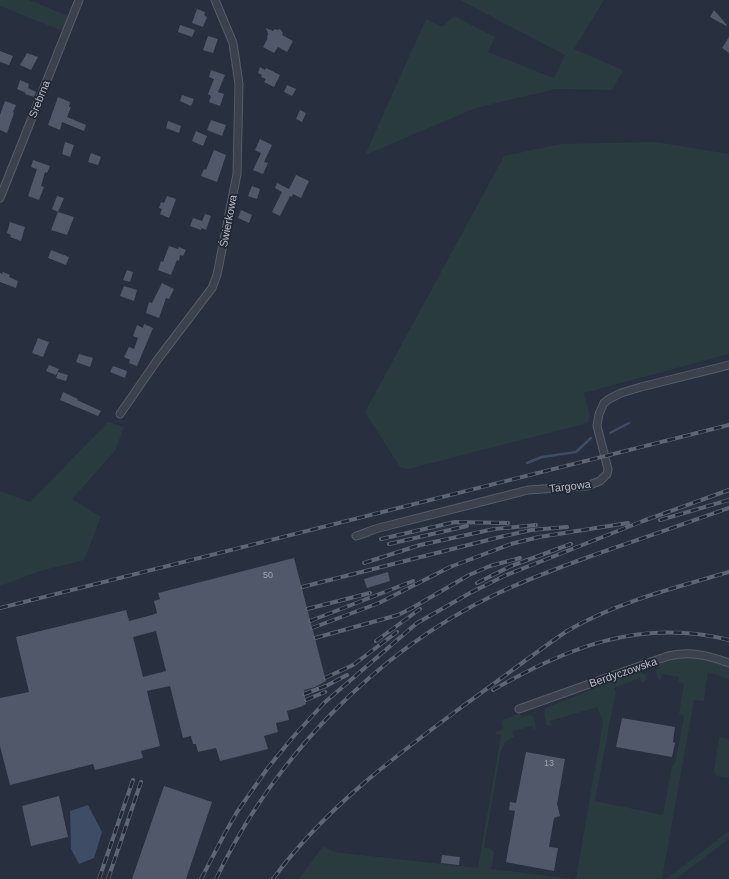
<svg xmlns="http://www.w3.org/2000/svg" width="729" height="879" font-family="Helvetica,sans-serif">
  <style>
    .green { fill: #2a3b3f }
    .water { fill: #3f4c65 }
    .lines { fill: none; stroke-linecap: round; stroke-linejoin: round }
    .stream { stroke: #3f4c65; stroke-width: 2.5 }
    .building { fill: #515869; fill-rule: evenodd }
    .street-casing { stroke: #565d69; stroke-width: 9 }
    .street { stroke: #3b424e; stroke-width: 7 }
    .rail-casing { stroke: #5e6575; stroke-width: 4 }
    .rail { stroke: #202733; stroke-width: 2.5; stroke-dasharray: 8; stroke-linecap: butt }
    .labels { text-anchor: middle; stroke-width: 3.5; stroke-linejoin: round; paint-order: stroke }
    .number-label { font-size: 9px; fill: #9ea4b1 }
    .street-label { font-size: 11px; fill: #b8bdc9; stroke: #202733 }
  </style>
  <rect width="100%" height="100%" fill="#282f3e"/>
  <path class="green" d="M0,0H29L68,16L62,31L0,6Z
    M460,0H604L574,49L623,70L612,90L555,89L476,108L365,155L426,19L442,27L454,16L495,37L488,52L554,78L565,55Z
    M656,142L729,154V354L584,393L590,416L588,423L408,469L400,467L365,412L504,156L560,144Z
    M108,422L124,427L115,451L72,499L101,517L84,560L40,571L0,586V491L30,502Z
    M687,657L705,659L729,667V679L708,672L704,701L694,700L662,879H576L603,722L597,707L550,721L551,726H550L546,724L544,715L545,710L548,707L639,671L646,675L645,680L642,683L640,678L614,688L616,693L615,695L595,801L663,815L672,766L675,763L684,717L683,715L679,714L684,684L679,682V677L662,674L661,680L658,678L656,672L659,664L674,658Z
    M520,713L522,717C534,712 535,717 536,728L534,731L532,726L513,731L514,737L505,742L501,751L484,847L491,849L494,853L491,869L574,879H299L323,846L334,852L478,868L501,735L494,733L503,729L501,721Z
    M719,737L729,739V778L716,776V773H714Z
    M729,831V839L676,879H666Z"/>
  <path class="water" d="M88,805L102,832L94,858L79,864L71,849L70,811Z"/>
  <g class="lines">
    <path class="stream" d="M610,433L629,423
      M527,463L542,457L576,452L591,438"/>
  </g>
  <path class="building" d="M197,9L205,12L204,15L207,17L203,27L192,23Z
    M714,10L727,25L726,26L710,17Z
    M180,25L195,30L192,37L178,32Z
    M266,28L273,31L275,29L277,30L280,29L283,33L282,35L293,41L287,52L278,47L274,53L263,47L268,38H267L268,34Z
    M208,36L218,39L213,53L203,50Z
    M729,37V53L722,48Z
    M0,51L13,56L9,65L0,62Z
    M27,53L38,57L31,70L20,65Z
    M260,67L265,70L266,68L280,75L274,87L264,82L266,79L261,77L262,75L258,73Z
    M211,70L225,75L218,92L224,94L220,106L209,102L211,96L208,94L214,79L209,77Z
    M20,80L29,84L28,88L36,92L34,97L25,94L26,92V93L17,89Z
    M287,85L296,89L292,96L284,92Z
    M182,95L194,99L191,106L180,101Z
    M58,97L70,102L69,107H71L67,117L86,125L84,131L62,122L60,130L48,125Z
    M5,101L16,105L13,112L14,113L7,133L0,130V115Z
    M300,110L306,113L302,122L296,119Z
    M211,120L226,125L222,136L207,130Z
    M168,121L181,126L179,133L166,128Z
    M196,131L207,136L203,146L192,141Z
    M260,139L272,145L264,162L268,163L263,174L253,170L261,153L255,150Z
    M65,142L74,145L70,157L62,154Z
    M214,150L226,155L217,182L201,176L204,169L206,170Z
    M91,153L101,157L98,165L88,162Z
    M33,160L50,166L47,173L45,172L41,186L44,187L39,200L28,196L37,169L31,167Z
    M296,175L309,181L301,198L293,194L292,197L290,196L280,216L272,212L282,192L275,188L277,183L289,189Z
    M252,186L260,189L257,199L248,196Z
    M57,196L64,198L58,212L74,217L67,235L51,230L58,212L52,209Z
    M167,196L176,199L169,218L160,214L162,209L159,208L161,202L164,203Z
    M241,210L252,215L249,223L238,218Z
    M205,214L211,216L206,230L202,228L201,230L190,226L193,218L202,221Z
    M10,222L25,227L21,241L10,237L11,235L7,233Z
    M169,246L178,249L179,247L186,250L183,256L180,255L179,261L177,260L171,275L158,270L161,261L163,262Z
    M51,250L69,257L66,265L48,258Z
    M127,270L133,272L130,282L123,280Z
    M3,272L10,275L9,277L18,281L16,288L0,282V273L2,274Z
    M162,283L174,289L169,299L166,298L159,318L146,313L149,302L152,303Z
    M124,286L137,290L134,301L120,296Z
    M144,324L153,328L137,366L129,363L130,360L124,357L129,347L134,349L138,338L133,336L137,325L143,328Z
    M38,338L49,342L43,357L32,353Z
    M79,354L93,358L90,367L76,362Z
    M49,365L59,369L56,375L46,371Z
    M113,366L127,371L125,378L110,372Z
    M58,372L68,375L66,381L56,378Z
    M63,392L78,399L77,400L101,411L98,416L60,400Z
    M294,558L326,681L315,687L304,690L306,704L300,707L287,711L289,720L276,723L278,732L264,736L268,749L220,761L216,748L198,752L196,744H193L191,736L183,738L170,686L147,691L160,746L141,751L143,758L95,770L93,764L10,785L0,746V698L29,692L16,637L126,610L129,621L152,615L157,613L154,601L160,599L158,593ZM156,631L166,671L143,677L133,637Z
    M388,572L390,581L367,588L364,579Z
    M622,718L675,727L673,742L675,743L672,757L616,747Z
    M526,752L565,759L557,804L560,816L554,818L549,847L558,848L554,871L506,862L515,811L509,810L510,802L516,803Z
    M164,786L212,802L186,879H132Z
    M59,796L68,837L31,846L22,806Z
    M442,855L460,857L459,865L441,863Z"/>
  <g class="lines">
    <g class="street-casing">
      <path id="street" d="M0,198L79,0
        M120,414L158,359L212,288L217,275L237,174L239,84L233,43L215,0
        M356,536C364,534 371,530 379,528L528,490L587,486L600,481L607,474L608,469L597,426L599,414L604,403L609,399L621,393L641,387L729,365
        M519,709L668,656C691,651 707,655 729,663"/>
    </g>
    <use href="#street" class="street"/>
    <g class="rail-casing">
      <path id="rail" d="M660,520L729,500
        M381,539L455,522L508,523
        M389,544L467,526
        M364,563L420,545L494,529L536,525
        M477,583L511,566L571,544
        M302,587L500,537L531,530L567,527
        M0,608L729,425
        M307,609L370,593
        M310,621L413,581
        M312,628L379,603L450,567L511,544L539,537L628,523
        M315,638L398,615L412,608L469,575L490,566L520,558
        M376,641L420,609
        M325,678L353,665L397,632
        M493,690C568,647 641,618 729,640
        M304,694L326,686L347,675
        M306,700L325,692
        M99,879L133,780
        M108,879L141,782
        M201,879L224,835L237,812L267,769L293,737L324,703L417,623L470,593L504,576L643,521L729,490
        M216,879C273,759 374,653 494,595C532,577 571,563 611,549C650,536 689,522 729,508
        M273,879C324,809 394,757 463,706C498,681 532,655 567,631C617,602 674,588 729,572"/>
    </g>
    <use href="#rail" class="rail"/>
  </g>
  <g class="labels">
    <g class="number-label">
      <text x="268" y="578">50</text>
      <text x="549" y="766">13</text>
    </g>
    <g class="street-label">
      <text transform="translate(39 99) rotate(-68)" y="4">Srebrna</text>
      <text transform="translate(228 221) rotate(-79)" y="4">Świerkowa</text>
      <text transform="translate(570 486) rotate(-7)" y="4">Targowa</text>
      <text transform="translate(623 672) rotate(-19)" y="4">Berdyczowska</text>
    </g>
  </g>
</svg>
